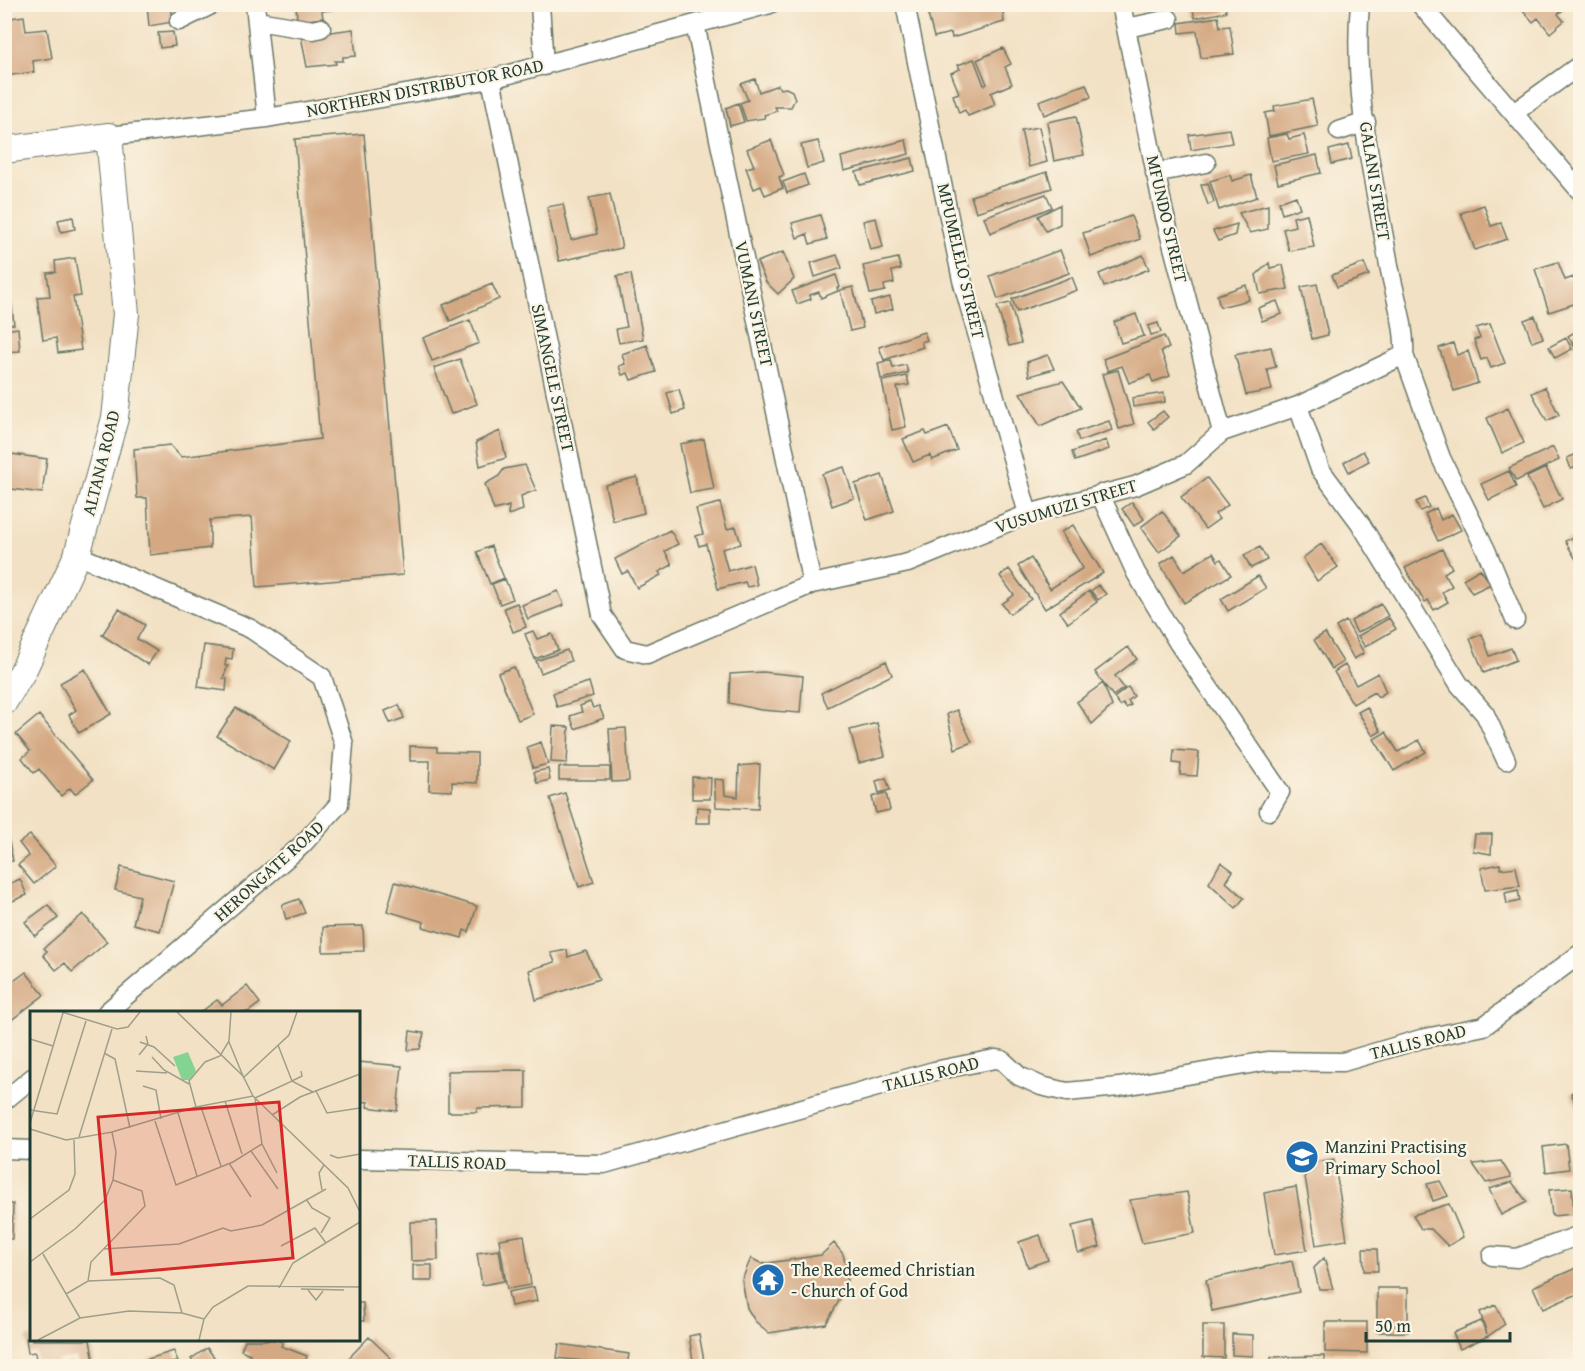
<svg xmlns="http://www.w3.org/2000/svg" width="1585" height="1371" font-family="'Gentium Book Plus',serif">
  <style>
    .building { fill: #d4a882 }
    .lines { fill: none; stroke-linecap: round; stroke-linejoin: round }
    .street-casing { stroke: #697666; stroke-width: 21 }
    .secondary-casing { stroke: #697666; stroke-width: 28 }
    .street { stroke: #fff; stroke-width: 18 }
    .secondary { stroke: #fff; stroke-width: 26 }
    .labels { text-anchor: middle; stroke-width: 4.5; stroke-linejoin: round; paint-order: stroke }
    .street-label { font-size: 18px; fill: #1f3d34; stroke: #fcf5e5 }
    .poi-label { font-size: 18px; fill: #1f3d34; stroke: #fcf5e5; text-anchor: start }
    .inset-road { fill: none; stroke: #9e9f8a; stroke-width: 1.5 }
    .view { fill: #d62828; fill-opacity: 0.15; stroke: #d62828; stroke-width: 3 }
    .inset-edge { fill: none; stroke: #1f3d34; stroke-width: 3 }
  </style>
  <rect width="100%" height="100%" fill="#fcf5e5"/>
  <filter id="ink" filterUnits="userSpaceOnUse"><feTurbulence type="fractalNoise" baseFrequency=".0167" numOctaves="2"/><feDisplacementMap in="SourceGraphic" scale="12" xChannelSelector="R" yChannelSelector="G"/><feConvolveMatrix kernelMatrix="1 2 1 2 8 2 1 2 1" color-interpolation-filters="sRGB"/></filter>
  <filter id="wash" filterUnits="userSpaceOnUse"><feTurbulence type="fractalNoise" baseFrequency=".008" numOctaves="4" result="noise"/><feDisplacementMap in="SourceGraphic" scale="24" xChannelSelector="R" yChannelSelector="G"/><feGaussianBlur stdDeviation="1.35" result="paint"/><feColorMatrix in="noise" values="0 0 0 0 0 0 0 0 0 0 0 0 0 0 0 0 0 1.4 0 .05"/><feComposite in="paint" operator="in"/></filter>
  <g filter="url(#wash)">
    <rect width="100%" height="100%" fill="#f2e1c4"/>
    <g id="blocks">
      <path class="building" d="M147,4H171L173,22L149,26Z
        M296,4H334V9L322,11L323,18L297,21Z
        M950,4H1002L1004,22L952,38L951,33L934,37L927,11Z
        M1147,4H1174L1175,8L1148,10Z
        M1191,4H1225L1226,12L1195,18Z
        M1525,4H1562L1565,8L1558,14L1564,21L1550,33L1538,18L1533,22L1521,8Z
        M24,16L26,31L47,29L52,58L33,61L34,72L4,76V19Z
        M1218,17L1220,27L1230,26L1234,54L1201,58L1197,31L1180,33L1179,23Z
        M353,29L356,56L343,57V61H335L336,64L307,67L301,36Z
        M173,32L175,46L160,48L158,33Z
        M1003,48L1011,64L1005,67L1012,84L991,93L995,105L968,116L965,110L959,113L953,95L959,93L951,73L960,69L958,65L974,59L984,85L987,84L977,60Z
        M755,79L759,92L778,85L780,89L786,88L792,91L795,99L791,107H775L777,111L764,115L765,118L746,121L740,103L748,100L741,84Z
        M1086,84L1091,97L1044,115L1039,101Z
        M1312,99L1318,126L1269,136L1265,113L1275,111L1274,106Z
        M738,103L744,122L730,126L726,108Z
        M1076,116L1084,155L1054,161L1047,122Z
        M1039,127L1047,162L1029,167L1021,130Z
        M1229,129L1232,143L1191,150L1189,135Z
        M364,134L403,575L257,587L252,517L210,520V548L150,555L147,498H137L134,449L170,445L181,457L320,439L295,139Z
        M1287,134L1289,139L1304,135L1309,154L1271,161L1267,138Z
        M771,140L784,175L779,177L783,188L765,195L761,186L754,189L746,168L754,166L747,149Z
        M906,140L909,154L844,171L841,157Z
        M818,141L824,163L807,168L801,145Z
        M1349,145L1352,159L1332,164L1329,150Z
        M1317,155L1321,173L1278,183L1274,165Z
        M912,158L915,171L860,185L856,172Z
        M1047,172L1052,188L976,212L971,196Z
        M804,174L808,185L787,193L783,182Z
        M1230,175L1232,181L1251,175L1257,197L1219,210L1210,181Z
        M1208,183L1214,202L1208,205L1201,185Z
        M610,194L622,248L559,261L547,207L563,204L571,240L597,234L589,198Z
        M1046,194L1052,207L990,233L984,217Z
        M1296,196L1300,208L1282,214L1279,202Z
        M1060,205V224L1046,231L1038,216Z
        M1268,205V229L1250,233L1239,213Z
        M1484,205L1491,226L1501,223L1507,239L1475,250L1461,213Z
        M1307,214L1314,247L1289,251L1283,229L1295,226L1293,217Z
        M820,215L827,239L810,244L807,234L797,238L792,223Z
        M1131,216L1140,239L1091,257L1083,233Z
        M73,217L75,229L61,232L58,220Z
        M876,218L883,247L870,250L863,221Z
        M1237,224L1235,235L1218,241L1213,231Z
        M1060,250L1069,273L998,299L990,276Z
        M783,252L794,279L778,294L766,282L757,262Z
        M837,255L842,268L815,277L811,263Z
        M1143,255L1149,269L1104,287L1099,274Z
        M75,258L81,296L73,297L81,350L58,353L56,338L43,340L37,297L50,296L47,273L56,272L55,261Z
        M898,258L901,269L892,271L894,283L884,285L885,291L870,294L863,266Z
        M1558,262L1565,280L1574,277L1580,302L1549,312L1535,269Z
        M1269,263L1270,268L1283,265L1288,289L1260,294L1256,275Z
        M1364,263L1369,275L1337,287L1332,275Z
        M631,274L643,339L619,343L616,329L627,327L617,276Z
        M836,275L840,287L837,288L838,291L821,298L819,292L810,295L811,299L797,304L792,291Z
        M1072,277L1077,290L1017,312L1012,299Z
        M492,284L499,299L450,321L443,305Z
        M1317,284L1328,335L1312,339L1301,287Z
        M1246,285L1249,300L1220,307L1217,295Z
        M853,287L863,328L850,331L840,290Z
        M890,297L893,309L874,314L871,302Z
        M11,300L14,324L4,325V301Z
        M1277,301L1282,314L1262,321L1258,308Z
        M1010,303L1021,343L1009,346L997,306Z
        M1136,314L1144,336L1121,343L1114,322Z
        M1535,316L1543,338L1532,342L1524,320Z
        M470,320L479,343L432,361L423,338Z
        M1158,323L1161,332L1151,335L1148,326Z
        M1490,324L1505,363L1491,368L1487,358L1481,360L1474,340L1480,338L1476,328Z
        M18,328L20,351L4,352V330Z
        M1578,330L1580,343L1574,346L1568,336Z
        M924,332L927,340L921,342L923,347L884,360L879,347Z
        M1164,336L1169,348L1161,351L1170,376L1153,382L1150,375L1129,383L1122,366L1108,371L1103,359Z
        M1566,338L1572,349L1555,358L1549,347Z
        M1453,343L1457,355L1468,351L1478,383L1454,391L1439,348Z
        M647,345L656,372L631,380L628,373L622,375L619,366L625,364L622,354Z
        M1271,347L1276,367L1267,369L1272,390L1246,395L1235,355Z
        M1048,355L1054,369L1029,376L1027,362Z
        M460,359L477,404L451,414L434,368Z
        M891,360L893,368L906,365L908,373L881,379L878,363Z
        M1118,370L1134,424L1119,429L1102,374Z
        M907,376L909,385L897,387L906,427L892,430L882,381Z
        M1063,381L1081,408L1040,426L1020,393Z
        M1545,387L1559,415L1547,421L1532,393Z
        M679,389L685,410L673,414L667,393Z
        M1164,393L1165,402L1133,407L1132,398Z
        M1508,408L1524,443L1502,453L1487,418Z
        M1163,411L1168,417L1154,429L1148,422Z
        M1109,421L1112,430L1079,441L1076,432Z
        M948,427L957,450L932,460L930,455L913,462L903,439L925,431L927,435Z
        M500,431L506,458L480,466L476,442Z
        M704,439L714,489L690,493L680,444Z
        M1106,440L1109,449L1075,461L1072,452Z
        M1553,447L1559,460L1516,481L1509,468Z
        M1363,451L1369,461L1349,472L1344,462Z
        M4,453L47,459L42,493L4,488Z
        M1577,454L1580,466L1571,469L1567,458Z
        M525,465L536,490L521,496L523,510L508,515L509,506L494,510L485,484L499,476L504,469Z
        M844,467L854,498L832,506L822,474Z
        M1546,468L1562,499L1543,509L1527,477Z
        M1509,471L1516,487L1489,500L1481,484Z
        M882,475L894,511L867,520L855,484Z
        M637,477L644,513L613,521L605,485Z
        M1207,478L1228,505L1215,514L1219,519L1205,529L1181,497Z
        M1425,498L1429,507L1420,511L1416,502Z
        M1132,502L1144,519L1134,526L1122,509Z
        M720,503L727,529L736,527L741,544L722,549L728,571L752,564L757,585L747,587L745,582L718,589L706,544L699,546L696,536L703,534L696,509Z
        M1436,508L1441,520L1452,514L1461,530L1438,541L1425,514Z
        M1162,511L1181,536L1159,552L1141,527Z
        M1073,525L1103,573L1045,609L1018,566L1031,558L1050,589L1083,568L1061,532Z
        M670,530L678,544L665,551L672,565L659,572L661,575L637,588L628,571L622,574L615,559Z
        M1580,535V566L1565,541Z
        M1321,544L1338,567L1317,581L1303,558Z
        M491,546L504,578L490,584L477,552Z
        M1260,547L1267,560L1251,568L1244,555Z
        M1442,549L1452,568L1444,573L1452,586L1442,592L1448,602L1434,610L1428,600L1425,602L1405,568Z
        M1213,553L1218,561L1221,559L1231,575L1184,603L1160,564L1174,555L1184,571Z
        M1009,569L1031,599L1010,614L1002,604L1014,595L1000,576Z
        M1480,569L1491,584L1472,593L1463,579Z
        M1258,576L1266,588L1228,611L1221,599Z
        M505,579L513,599L500,604L492,584Z
        M1098,585L1106,594L1098,600L1091,591Z
        M558,591L564,605L528,619L522,605Z
        M1089,591L1097,602L1068,623L1060,612Z
        M517,603L526,627L513,632L504,608Z
        M1381,604L1388,616L1357,633L1351,621Z
        M119,609L145,625L137,639L157,651L148,665L102,635Z
        M1389,618L1396,629L1365,647L1358,636Z
        M1346,621L1364,653L1354,659L1336,627Z
        M533,631L537,639L552,634L558,650L535,659L525,634Z
        M1325,633L1343,662L1332,669L1314,640Z
        M1482,634L1490,656L1511,648L1516,660L1484,673L1470,639Z
        M204,645L233,649L232,659L226,658L225,666H228L223,678L227,679L226,691L198,687Z
        M1128,647L1137,659L1115,676L1124,688L1113,696L1103,683L1112,706L1092,724L1077,702L1103,683L1095,672Z
        M567,650L571,661L541,673L536,661Z
        M886,661L892,675L828,707L821,693Z
        M1345,665L1356,685L1378,673L1386,692L1378,697L1374,692L1353,704L1334,672Z
        M514,667L533,714L518,720L498,673Z
        M85,669L111,714L79,733L69,715L76,710L60,683Z
        M763,672L803,676L800,713L761,710L729,703L730,674Z
        M589,682L593,696L557,707L553,693Z
        M1128,687L1134,696L1128,701L1131,705L1126,708L1123,704L1120,706L1114,698Z
        M590,702L593,708L599,706L604,718L575,729L570,716L582,712L580,706Z
        M399,705L404,718L390,723L385,711Z
        M1367,707L1381,731L1373,736L1358,712Z
        M236,708L291,741L274,770L217,736Z
        M957,710L972,742L955,749L947,714Z
        M39,715L93,780L75,794L70,788L61,796L39,769L34,773L22,758L30,751L16,734Z
        M877,723L885,756L859,763L850,730Z
        M553,726L569,727L567,763L551,762Z
        M626,728L629,781L612,782L609,729Z
        M1386,732L1398,752L1419,740L1426,752L1394,771L1374,739Z
        M541,742L548,764L533,768L527,747Z
        M410,746L437,747V752L477,753V783L452,782V791L429,790L430,761H410Z
        M1174,750L1199,752L1197,776L1180,775L1181,764L1173,763Z
        M760,764L758,809L716,807L714,779L724,780L725,795L738,797L739,766Z
        M559,767H610V780H559Z
        M548,769L550,780L537,783L534,772Z
        M692,777L711,778L710,799H692Z
        M886,778L890,790L879,793L876,781Z
        M565,793L594,882L579,887L550,798Z
        M886,793L890,810L876,813L872,797Z
        M697,807L710,808V823H696Z
        M1475,834H1492L1491,854L1473,851Z
        M30,835L56,866L34,884L18,865L29,856L19,843Z
        M8,837L13,861L4,863V838Z
        M1221,862L1233,871L1226,882L1244,898L1236,908L1209,883Z
        M1500,864L1501,869L1516,867L1520,886L1485,890L1481,868Z
        M121,867L174,881L160,931L133,924L140,896L115,890Z
        M20,879L27,895L10,902L4,886Z
        M395,882L477,906L469,932L464,930L462,938L423,927L424,922L387,911Z
        M1518,890L1520,901L1507,904L1505,893Z
        M299,899L305,913L286,919L282,905Z
        M48,905L58,918L35,936L25,922Z
        M83,914L107,942L72,972L65,963L56,970L43,955L47,951L44,948Z
        M363,926L364,951L323,952V927Z
        M567,950L568,957L586,951L599,979L536,1000L529,970L555,962L551,953Z
        M26,972L44,995L6,1024L4,988Z
        M247,986L260,1003L248,1012H201L217,1000L222,1005Z
        M410,1031L424,1033L420,1049L408,1050Z
        M358,1062L402,1066L397,1111L367,1107L368,1102L358,1101Z
        M526,1070V1107L477,1108V1112H448V1071Z
        M1580,1088V1114L1571,1093Z
        M1566,1144L1569,1169L1546,1172L1543,1147Z
        M1334,1159L1347,1240L1316,1245L1303,1164Z
        M1501,1161L1511,1177L1486,1183L1473,1164Z
        M1440,1181L1448,1196L1433,1201L1427,1184Z
        M1512,1182L1527,1202L1501,1215L1489,1189Z
        M1296,1187L1307,1250L1274,1255L1264,1193Z
        M1572,1188L1574,1214L1552,1216L1549,1190Z
        M1187,1192L1195,1233L1142,1243L1130,1200Z
        M4,1204H13L12,1239H4Z
        M1449,1204L1463,1237L1448,1246L1431,1229H1421L1413,1215Z
        M437,1221L438,1260L411,1261L410,1222Z
        M1093,1221L1100,1247L1078,1253L1072,1226Z
        M524,1235L531,1285L507,1289L499,1239Z
        M1040,1235L1048,1260L1028,1267L1019,1242Z
        M834,1243L843,1254L848,1275L844,1292L826,1324L769,1333L755,1321L747,1308L742,1280L751,1258L762,1264L821,1255Z
        M1363,1249H1377L1378,1271H1364Z
        M499,1250L504,1281L482,1285L477,1253Z
        M1324,1258L1333,1289H1319L1314,1268Z
        M1292,1261L1299,1292L1212,1311L1206,1280Z
        M413,1265H432V1281H413Z
        M1576,1268L1580,1277V1293L1543,1309L1533,1287Z
        M534,1287L537,1301L511,1306L508,1292Z
        M1377,1288H1408V1332H1377Z
        M4,1290H7L9,1316L4,1317Z
        M358,1303H363L364,1321H358Z
        M1496,1305L1505,1324L1488,1336L1460,1349L1453,1333L1481,1321L1487,1334L1480,1312Z
        M1325,1322H1367V1353L1325,1352Z
        M1203,1325H1224V1358L1203,1357Z
        M699,1334L705,1366H694L689,1336Z
        M1232,1334L1253,1335V1356L1232,1355Z
        M32,1337V1340H90L94,1362L78,1364L76,1357L57,1360L58,1365L37,1366L35,1352L28,1353L26,1338Z
        M369,1337L393,1360L386,1366H352L346,1361Z
        M245,1340H277L283,1342L281,1346L307,1356L303,1366H284L269,1361L267,1366L248,1359L250,1354L241,1350Z
        M559,1344L629,1354L627,1366L557,1358Z
        M207,1348L221,1366H196L191,1359Z
        M174,1351L178,1362L150,1366L148,1359Z
        M1324,1356V1366H1271V1357Z"/>
    </g>
  </g>
  <g filter="url(#ink)">
    <use href="#blocks" fill-opacity="0" stroke="#697666" stroke-width="1.5"/>
    <g class="lines">
      <g class="street-casing">
        <path id="street" d="M255,4L267,118
          M540,4L544,66
          M905,4L962,280L1028,514
          M1121,4L1164,213L1222,432
          M1360,4C1352,91 1374,180 1389,265C1394,295 1406,325 1404,355L1441,458L1486,550L1515,620
          M1420,4L1580,191
          M179,21L213,4
          M257,21L313,30L321,28
          M695,24L812,584
          M1127,28L1169,19
          M491,79L602,615L625,649L647,654L812,584L908,563L1028,514L1135,486L1186,464L1222,432L1298,406L1404,355
          M1515,112L1580,65
          M1339,131L1366,122
          M109,136L267,118L491,79L770,4
          M1155,173L1206,163
          M1298,406L1320,469L1360,523L1459,684L1485,714L1506,760
          M1100,494L1136,573L1179,644L1280,792L1269,811
          M77,555L251,629L322,677L344,744L339,804L302,845L107,1012
          M4,1101L32,1078
          M4,1149L32,1150
          M358,1159L604,1164L934,1071L995,1059L1002,1060L1019,1076L1041,1086L1067,1092L1119,1087L1267,1061L1343,1062L1421,1039L1484,1026L1580,954
          M1492,1256L1517,1258L1580,1235"/>
      </g>
      <g class="secondary-casing">
        <path id="secondary" d="M4,150L109,136L126,314L115,418L77,555L23,671L4,702"/>
      </g>
      <use href="#street" class="street"/>
      <use href="#secondary" class="secondary"/>
    </g>
  </g>
  <defs>
    <g id="school-disc" transform="scale(1.725)"><circle r="9.5" fill="#1f6fb2" stroke="#fcf5e5"/><path d="M0-5L7-2L0 1L-7-2ZM-4 1L0 2.5L4 1V4Q0 6-4 4Z" fill="#fff"/></g>
    <g id="temple-disc" transform="scale(1.725)"><circle r="9.5" fill="#1f6fb2" stroke="#fcf5e5"/><path d="M0-6L5-2H3V0L6.5 2.5H4V6H1.5V3h-3V6H-4V2.5H-6.5L-3 0V-2H-5Z" fill="#fff"/></g>
  </defs>
  <g fill-rule="evenodd">
    <use href="#school-disc" x="1302" y="1157"/>
    <use href="#temple-disc" x="768" y="1280"/>
  </g>
  <g class="labels">
    <g class="street-label">
      <text transform="translate(425 88) rotate(-11)" y="6">NORTHERN DISTRIBUTOR ROAD</text>
      <text transform="translate(1375 181) rotate(81)" y="6">GALANI STREET</text>
      <text transform="translate(1167 219) rotate(77)" y="6">MFUNDO STREET</text>
      <text transform="translate(961 261) rotate(77)" y="6">MPUMELELO STREET</text>
      <text transform="translate(754 304) rotate(78)" y="6">VUMANI STREET</text>
      <text transform="translate(553 378) rotate(78)" y="6">SIMANGELE STREET</text>
      <text transform="translate(101 463) rotate(-76)" y="6">ALTANA ROAD</text>
      <text transform="translate(1066 506) rotate(-17)" y="6">VUSUMUZI STREET</text>
      <text transform="translate(269 871) rotate(-42)" y="6">HERONGATE ROAD</text>
      <text transform="translate(1418 1042) rotate(-14)" y="6">TALLIS ROAD</text>
      <text transform="translate(931 1074) rotate(-14)" y="6">TALLIS ROAD</text>
      <text transform="translate(457 1162) rotate(2)" y="6">TALLIS ROAD</text>
    </g>
    <g class="poi-label">
      <text x="1325" y="1153">Manzini Practising<tspan x="1325" dy="21">Primary School</tspan></text>
      <text x="791" y="1276">The Redeemed Christian<tspan x="791" dy="21">- Church of God</tspan></text>
    </g>
  </g>
  <g transform="translate(30 1011)">
    <rect width="330" height="330" fill="#f2e1c4"/>
    <path d="M158,41L166,60L159,69H152L143,46Z" fill="#85d393"/>
    <path class="inset-road" d="M32,1L87,18L98,16L110,1M147,1L213,65L223,85M0,28L23,35M110,31L124,36L145,55M199,31L213,65M248,34L262,70L272,65L271,60M74,42L85,48L100,117M109,44L118,33L116,25M122,46L134,59L159,73M106,60L137,62M213,67L259,24L267,1M113,75L126,79L131,108M286,80L297,102L330,97M195,90L212,143M166,96L159,70L175,51L190,45L199,30L201,1M171,96L191,155M0,99L27,103L56,10M148,102L167,165M242,104L270,86L330,63M125,110L146,174L203,151L232,133M0,112L33,2M0,118L36,129L82,121L86,141L83,169L75,189L45,218L0,251M82,121L166,96L223,85L318,177L330,201M49,126L82,18M221,140L248,178M300,144L308,147L330,143M199,152L221,186M247,162L232,133L225,87L262,70L283,81M292,179L289,162L294,154M276,188L282,197L300,207L291,222M0,208L39,179L45,163L44,129M251,235L285,217L296,232M74,238L149,233L193,217L201,220L232,214L296,178M13,243L50,307M58,270L61,251L115,195L112,180L83,169M249,277L263,252L330,211M271,278L314,279M278,279L286,289L293,280M36,283L58,270L130,267L144,274L152,302M8,329L50,307L99,300L152,302L174,308M169,329L174,308L183,296L218,275L330,276"/>
    <path class="view" d="M249,91L263,247L82,263L68,106Z"/>
    <rect width="330" height="330" class="inset-edge"/>
  </g>
  <rect width="1585" height="1371" fill="none" stroke="#fcf5e5" stroke-width="24"/>
  <path d="M1366 1332v9h144v-9" fill="none" stroke="#1f3d34" stroke-width="3"/>
  <text x="1375" y="1332" font-size="18" fill="#1f3d34" stroke="#fcf5e5" stroke-width="4.5" paint-order="stroke">50 m</text>
</svg>
